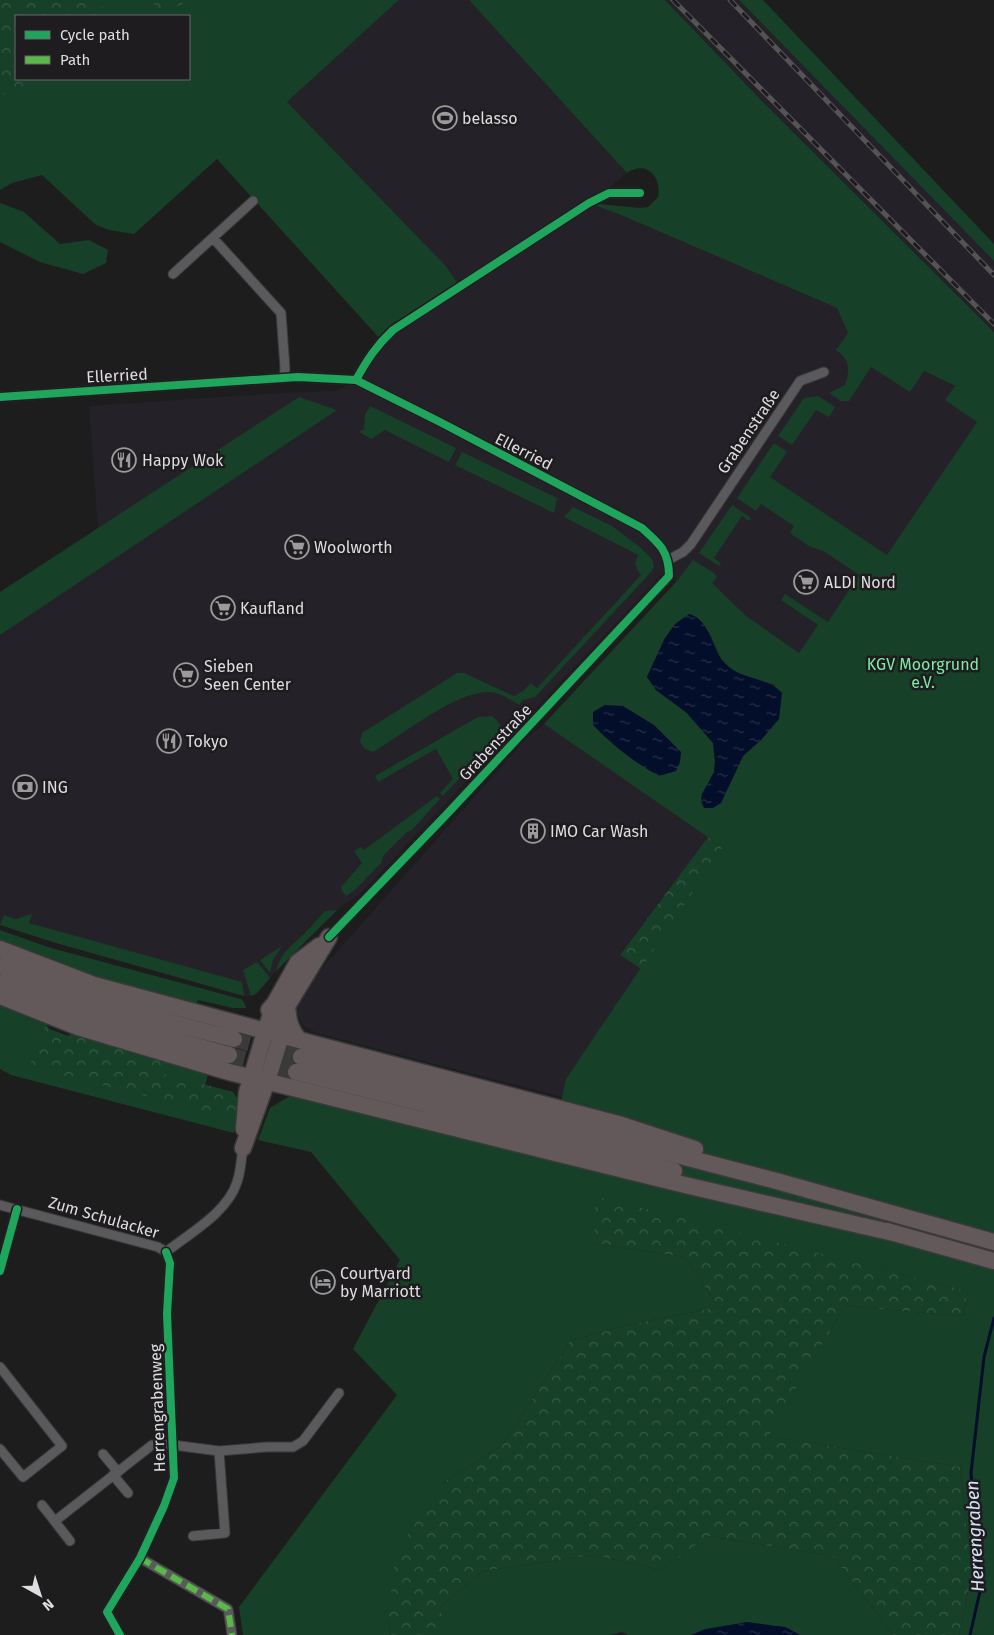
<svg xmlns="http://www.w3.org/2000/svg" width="994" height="1635" font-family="'Fira Sans',sans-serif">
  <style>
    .built { fill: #252128 }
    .green { fill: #164027; fill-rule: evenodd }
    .forest { fill: url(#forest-crowns) }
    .water { fill: url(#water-ripples) }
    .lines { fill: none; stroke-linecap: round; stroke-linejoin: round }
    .stream { stroke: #030e2b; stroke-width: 3 }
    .highway-tunnel { stroke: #3b3a3b; stroke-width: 16; stroke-dasharray: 16 8; stroke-linecap: butt }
    .street-casing { stroke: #3b3a3b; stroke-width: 11 }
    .highway-casing { stroke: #3b3a3b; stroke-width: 19 }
    .street { stroke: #5a595b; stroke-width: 9 }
    .highway { stroke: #63595a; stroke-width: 16 }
    .rail-casing { stroke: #555455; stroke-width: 5 }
    .rail { stroke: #1e1c1f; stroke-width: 3; stroke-dasharray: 9; stroke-linecap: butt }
    .quiet { stroke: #58b947; stroke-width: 6; stroke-dasharray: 12 6; stroke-linecap: butt }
    .cycleway-casing { stroke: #1e1c1f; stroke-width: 11 }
    .cycleway { stroke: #20a55d; stroke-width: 8 }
    .labels { text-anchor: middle; stroke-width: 5; stroke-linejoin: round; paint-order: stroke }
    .poi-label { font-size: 16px; fill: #dedde0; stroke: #1e1c1f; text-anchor: start }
    .street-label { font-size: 16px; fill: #dedde0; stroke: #1e1c1f }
    .park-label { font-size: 16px; fill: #7beea3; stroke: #1e1c1f }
    .water-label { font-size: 18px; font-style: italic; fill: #d5e3f6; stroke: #1e1c1f }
  </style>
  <defs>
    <pattern id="forest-crowns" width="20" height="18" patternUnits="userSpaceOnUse" patternTransform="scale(1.25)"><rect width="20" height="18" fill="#164027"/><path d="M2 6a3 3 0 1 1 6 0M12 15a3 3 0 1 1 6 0" fill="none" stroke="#375b46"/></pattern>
    <pattern id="water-ripples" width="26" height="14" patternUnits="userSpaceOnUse" patternTransform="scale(1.25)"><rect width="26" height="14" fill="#030e2b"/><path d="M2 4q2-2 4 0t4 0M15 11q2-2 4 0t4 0" fill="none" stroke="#273149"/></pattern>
  </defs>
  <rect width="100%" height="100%" fill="#1e1d1e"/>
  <path class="built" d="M399,0H469L627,173L590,203L621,215L837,308L848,333L994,406V451L897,574L825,694L676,582L663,573L360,894L340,907L276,971L257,993L251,996H244L56,943L0,925V635L101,567L89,406L280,393L336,391L356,380L382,341L460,287L446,266L287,102Z
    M665,0H739L994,261V332L762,101Z
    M544,724L708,837L620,954L641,969L566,1079L562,1097L316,1033L303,1025L297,1013V1009L299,997L309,983L526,739Z"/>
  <path class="green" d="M0,0H399L287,102L446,266L460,287L382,341L217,159L134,234L109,230L96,225L42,175L12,183L0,190ZM16,16H189V79H16Z
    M469,0H665L762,101L994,332V1635H959L972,1574L960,1467L767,1436L845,1306L963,1316L968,1291L745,1235L594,1243L684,1257L719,1307L627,1325L570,1341L503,1445L444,1482L388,1618L391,1635H243L239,1607L397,1395L353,1349L400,1260L311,1152L258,1140L270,1108L290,1096L542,1158L562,1097L566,1079L722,847L544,724L676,582L693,560L714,573L717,577L712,583L746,616L799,653L818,625L781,600L785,594L828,622L859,575L825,552L809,546L790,533L794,526L761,504L756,511L737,498L774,443L787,452L770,477L887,555L977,422L945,400L955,386L924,371L910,392L871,367L849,401H841L829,393L845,385C850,370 850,359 836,350L848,333L837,308L621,215L594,205L600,204L640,208L648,207L658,197C662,176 646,160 627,173ZM709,632L721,659L734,672L775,685L762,739L743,756L721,803L709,783L714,772L715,761L713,743L687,713L656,690L647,677L665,638Z
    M739,0H763L994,244V261Z
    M0,203L24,212L60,244L89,240L108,250L106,263L83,274L40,262L0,242Z
    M818,396L835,407L829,417L816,410L792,445L778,436L804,398Z
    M299,397L337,410L0,635V592Z
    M370,406L456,448L449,462L385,430L371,439L359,432L364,429L365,414Z
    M462,452L557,498L554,513L455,465Z
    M732,505L751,518L749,521L742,516L714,558L721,563L719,566L699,553Z
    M573,507L612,526L641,548L652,559L654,566L652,571L535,697L523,700L519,705C510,699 500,693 490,692C458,690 402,735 373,752L365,749L360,742L362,733L457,673H464L514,696L523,691L531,683L537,688L641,575C635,567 634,564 638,555L564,517Z
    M492,716C499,722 502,725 501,734L443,796L440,793L453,779L436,749L378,782L375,776L478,717Z
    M437,796L440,799L412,830L406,833L384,855L381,863L356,889L346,896L342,891L341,887L362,863L354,851L361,847L364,850Z
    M337,910L276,971C281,951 292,946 305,933C312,926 318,918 325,911Z
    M32,914L29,923L242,982L244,996L56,943L0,925L4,915L15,919Z
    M0,930L51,948L241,999L244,1002L246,1008H233L198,1000L196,1004L167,1002L0,944Z
    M282,946L273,960L270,973L260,960Z
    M257,962L270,978L257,993L251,996L243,970Z
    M0,1006L46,1024L49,1029L68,1036L73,1033L208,1075L205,1085L233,1092L238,1119L234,1133L11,1075L0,1069Z
    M707,1536L833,1556L893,1635H800L785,1627L706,1629L691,1635H628L622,1632L610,1635H441V1606L483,1571L594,1555L661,1570Z"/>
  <path class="forest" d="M0,0H89L109,10L117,16H16V79H40L0,96Z
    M152,0H192L160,14Z
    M708,837L723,847L641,969L620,955Z
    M46,1024L49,1029L68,1036L73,1033L165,1061L164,1074L233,1092L240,1102L238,1119L29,1067Z
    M595,1196L968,1291L963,1316L845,1306L768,1436L960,1467L972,1574L959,1635H893L833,1556L708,1536L661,1570L594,1555L483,1571L441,1606V1635H391L388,1618L396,1551L444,1482L503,1445L570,1341L627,1325L719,1307L684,1257L594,1243Z"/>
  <path class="water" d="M689,614C709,619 711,645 722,660C740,682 765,675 782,693L779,719L762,739L743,756L721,803L713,808H704L701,801L702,794L714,772L715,761L713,743L687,713L656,690L647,677L665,638L675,624Z
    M605,705L623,706L654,725L681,752L680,762L676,771L659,776C634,762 613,746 593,725V712Z
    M747,1622L785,1627L800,1635H691L706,1629Z"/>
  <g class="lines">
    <path class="stream" d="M970,1635L981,1587L971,1473L984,1357L994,1318"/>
    <path class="highway-tunnel" d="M234,1039L301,1057
      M229,1055L296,1072"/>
    <g class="street-casing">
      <path id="street" d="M213,238L281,313L285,368L284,378
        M173,274L253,201
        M356,380C367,360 376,346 393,330L589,203L609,193H640
        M0,397L298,377L356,380L440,422L642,528C659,543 669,551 669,576L447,814L329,937
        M668,560L683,552L691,544L800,381L824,372
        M0,1205L158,1247L166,1252C190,1233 228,1212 237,1182C241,1171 241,1159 243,1148
        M0,1271L17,1209
        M0,1367L62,1446L23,1477L0,1449
        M103,1454L118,1472
        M113,1475L128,1493
        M42,1505L70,1541
        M55,1521L152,1445H173L219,1451L267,1447H293L303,1441L339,1393
        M193,1536L225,1533L219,1451
        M140,1558L228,1609L232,1635
        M120,1635L107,1612L140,1558L164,1506L174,1478L167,1314L170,1263L166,1252"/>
    </g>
    <g class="highway-casing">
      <path id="highway" d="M0,949L94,985L299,1040
        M0,966C76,996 154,1019 234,1039
        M0,983C75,1012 152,1034 229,1055
        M0,996L78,1027L229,1072L685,1185L898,1234
        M287,1006C288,1020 290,1029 299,1040L622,1125L695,1149
        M269,1010L275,1003L298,962L319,946
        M301,1057L780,1182L994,1242
        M296,1072L421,1103L674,1171
        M244,1129L247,1092L265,1032L275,1003
        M243,1148L267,1081L281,1036L287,1006L329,937
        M887,1231L994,1261"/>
    </g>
    <use href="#street" class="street"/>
    <use href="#highway" class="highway"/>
    <g class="rail-casing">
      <path id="rail" d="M673,0L994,324
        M730,0L994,275"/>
    </g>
    <use href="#rail" class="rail"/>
    <path class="quiet" d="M140,1558L228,1609L232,1635"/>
    <g class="cycleway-casing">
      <path id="cycleway" d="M356,380C367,360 376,346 393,330L589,203L609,193H640
        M0,397L298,377L356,380L440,422L642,528C659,543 669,551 669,576L447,814L329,937
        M0,1271L17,1209
        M120,1635L107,1612L140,1558L164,1506L174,1478L167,1314L170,1263L166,1252"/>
    </g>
    <use href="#cycleway" class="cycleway"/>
  </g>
  <defs>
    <g id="stadium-ring" transform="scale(1.25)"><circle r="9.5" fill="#1e1c1f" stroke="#9b9a9c" stroke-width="1.5"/><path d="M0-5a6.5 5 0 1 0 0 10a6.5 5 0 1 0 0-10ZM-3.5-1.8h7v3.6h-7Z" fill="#9b9a9c"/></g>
    <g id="restaurant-ring" transform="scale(1.25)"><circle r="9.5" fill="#1e1c1f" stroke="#9b9a9c" stroke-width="1.5"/><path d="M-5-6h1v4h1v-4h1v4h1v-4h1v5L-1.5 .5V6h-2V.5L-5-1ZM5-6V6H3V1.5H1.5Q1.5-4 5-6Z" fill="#9b9a9c"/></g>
    <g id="supermarket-ring" transform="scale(1.25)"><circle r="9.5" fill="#1e1c1f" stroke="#9b9a9c" stroke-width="1.5"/><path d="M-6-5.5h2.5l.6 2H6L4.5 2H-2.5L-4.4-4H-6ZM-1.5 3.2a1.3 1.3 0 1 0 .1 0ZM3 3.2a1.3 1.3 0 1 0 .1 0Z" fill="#9b9a9c"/></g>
    <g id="bank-ring" transform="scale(1.25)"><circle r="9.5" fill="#1e1c1f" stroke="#9b9a9c" stroke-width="1.5"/><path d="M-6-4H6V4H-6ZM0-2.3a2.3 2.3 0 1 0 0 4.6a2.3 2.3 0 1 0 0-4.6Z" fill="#9b9a9c"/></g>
    <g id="building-ring" transform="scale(1.25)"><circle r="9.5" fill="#1e1c1f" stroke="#9b9a9c" stroke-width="1.5"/><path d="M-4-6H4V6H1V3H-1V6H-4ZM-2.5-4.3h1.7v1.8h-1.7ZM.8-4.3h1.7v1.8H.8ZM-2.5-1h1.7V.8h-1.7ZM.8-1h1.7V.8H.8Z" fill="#9b9a9c"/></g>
    <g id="hotel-ring" transform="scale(1.25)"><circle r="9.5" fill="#1e1c1f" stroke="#9b9a9c" stroke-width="1.5"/><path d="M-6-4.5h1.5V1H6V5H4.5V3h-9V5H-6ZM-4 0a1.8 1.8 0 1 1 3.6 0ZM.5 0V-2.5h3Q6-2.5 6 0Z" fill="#9b9a9c"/></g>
  </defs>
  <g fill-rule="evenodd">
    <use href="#stadium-ring" x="445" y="118"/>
    <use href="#restaurant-ring" x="124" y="460"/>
    <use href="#supermarket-ring" x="297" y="547"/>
    <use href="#supermarket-ring" x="806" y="582"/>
    <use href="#supermarket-ring" x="223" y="608"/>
    <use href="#supermarket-ring" x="186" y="675"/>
    <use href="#restaurant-ring" x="169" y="741"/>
    <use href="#bank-ring" x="25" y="787"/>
    <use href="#building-ring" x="533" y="831"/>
    <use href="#hotel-ring" x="323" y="1282"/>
  </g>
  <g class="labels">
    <g class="poi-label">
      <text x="462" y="124">belasso</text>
      <text x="142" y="466">Happy Wok</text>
      <text x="314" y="553">Woolworth</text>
      <text x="824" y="588">ALDI Nord</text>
      <text x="240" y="614">Kaufland</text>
      <text x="204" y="672">Sieben<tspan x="204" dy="18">Seen Center</tspan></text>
      <text x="186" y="747">Tokyo</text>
      <text x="42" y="793">ING</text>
      <text x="550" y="837">IMO Car Wash</text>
      <text x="340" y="1279">Courtyard<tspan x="340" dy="18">by Marriott</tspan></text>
    </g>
    <g class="street-label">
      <text transform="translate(117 375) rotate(-3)" y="6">Ellerried</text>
      <text transform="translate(748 431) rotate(-56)" y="6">Grabenstraße</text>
      <text transform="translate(524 451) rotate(27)" y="6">Ellerried</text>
      <text transform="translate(495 742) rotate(-47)" y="6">Grabenstraße</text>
      <text transform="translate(104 1217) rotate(16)" y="6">Zum Schulacker</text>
      <text transform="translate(157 1408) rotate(-92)" y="6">Herrengrabenweg</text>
    </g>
    <g class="park-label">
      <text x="923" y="670">KGV Moorgrund<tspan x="923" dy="18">e.V.</tspan></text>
    </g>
    <g class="water-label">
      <text transform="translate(975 1536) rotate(-93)" y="6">Herrengraben</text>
    </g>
  </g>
  <rect x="15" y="15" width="175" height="65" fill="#1e1c1f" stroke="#6b696c"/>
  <rect x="25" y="31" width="25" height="8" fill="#20a55d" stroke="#6b696c"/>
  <text x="60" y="40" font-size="15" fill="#dedde0">Cycle path</text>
  <rect x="25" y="56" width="25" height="8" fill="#58b947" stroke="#6b696c"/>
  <text x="60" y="65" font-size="15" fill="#dedde0">Path</text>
  <g transform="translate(40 1595) rotate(141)" stroke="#1e1c1f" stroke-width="4" paint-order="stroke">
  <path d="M0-4L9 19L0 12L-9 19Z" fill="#dedde0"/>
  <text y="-8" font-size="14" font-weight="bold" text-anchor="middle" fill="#dedde0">N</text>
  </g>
</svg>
